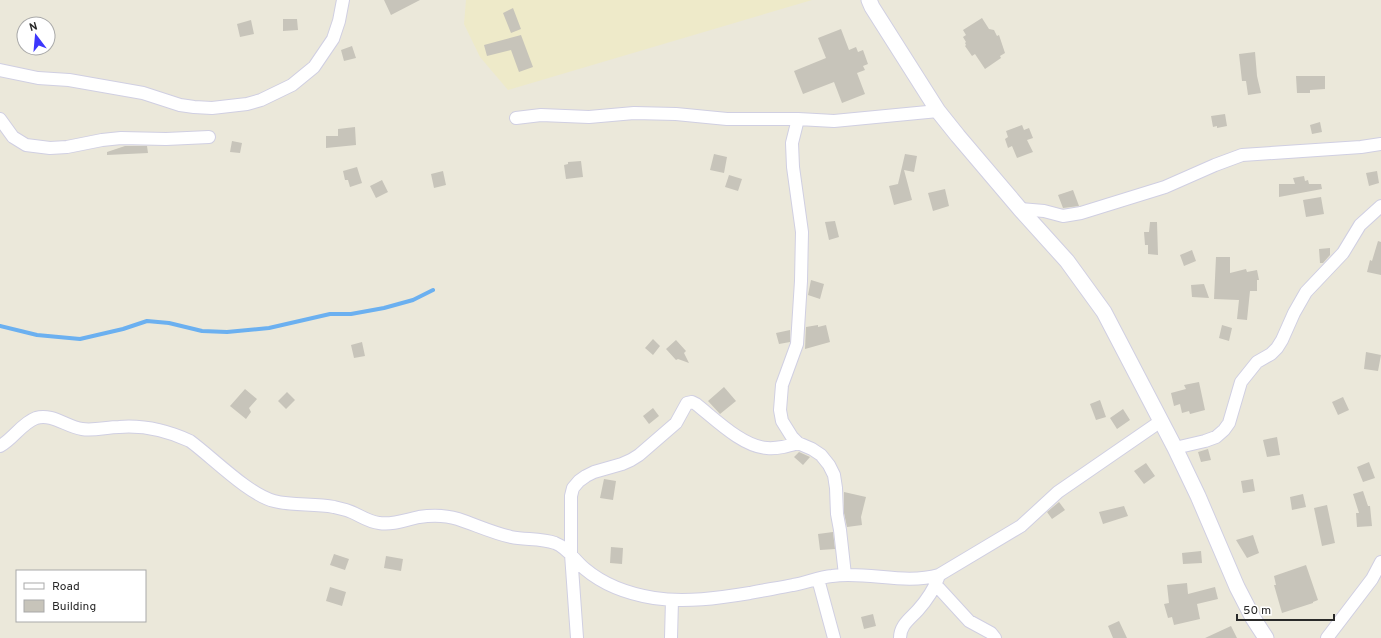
<svg xmlns="http://www.w3.org/2000/svg" width="1381" height="638" font-family="Overpass,sans-serif">
  <style>
    .education { fill: #eeeac9 }
    .lines { fill: none; stroke-linecap: round; stroke-linejoin: round }
    .stream { stroke: #6bb0f0; stroke-width: 4 }
    .building { fill: #c7c4ba }
    .minor-casing { stroke: #d0cfe2; stroke-width: 14 }
    .tertiary-casing { stroke: #d0cfe2; stroke-width: 17 }
    .minor { stroke: #fff; stroke-width: 12 }
    .tertiary { stroke: #fff; stroke-width: 15 }
  </style>
  <rect width="100%" height="100%" fill="#ebe8da"/>
  <path class="education" d="M466,0H812L508,90L480,57L464,24Z"/>
  <g class="lines">
    <path class="stream" d="M0,326L37,335L80,339L123,329L147,321L169,323L202,331L227,332L269,328L330,314H351L384,308L413,300L433,290"/>
  </g>
  <path class="building" d="M384,0H420L391,15Z
    M513,8L521,29L511,33L503,13Z
    M982,18L989,29L994,30L997,36L999,35L1005,53L1000,56L1001,58L985,69L975,54L972,56L965,46L966,45L965,43L966,42L963,37L966,35L963,30Z
    M283,19H297L298,30L283,31Z
    M251,20L254,34L240,37L237,24Z
    M841,29L849,50L856,47L858,52L863,50L868,64L863,66L865,70L857,73L865,94L842,103L834,82L803,94L794,71L826,58L818,38Z
    M521,35L533,67L519,72L511,50L487,56L484,45Z
    M352,46L356,58L344,61L341,50Z
    M1255,52L1257,76L1261,93L1248,95L1246,81H1242L1239,54Z
    M1296,76H1325V89L1310,90V93H1297Z
    M1225,114L1227,126L1217,128V126L1213,127L1211,116Z
    M1320,122L1322,132L1312,134L1310,125Z
    M1022,125L1024,130L1029,128L1033,138L1027,140L1033,152L1017,158L1012,146L1008,148L1005,139L1008,137L1006,131Z
    M355,127L356,145L326,148V136H338V129Z
    M232,141L242,143L240,153L230,152Z
    M125,146H147L148,153L107,155V152Z
    M714,154L727,157L724,173L710,170Z
    M905,154L917,156L914,172L904,170L912,200L894,205L889,186L898,184Z
    M581,161L583,177L566,179L564,165L568,164V162Z
    M357,167L362,183L350,187L348,180H345L343,171Z
    M443,171L446,185L434,188L431,174Z
    M1377,171L1379,183L1369,186L1366,173Z
    M729,175L742,179L738,191L725,187Z
    M1304,176L1305,181L1308,180L1309,184H1321L1322,189L1279,197V184H1295L1293,178Z
    M382,180L388,192L376,198L370,186Z
    M945,189L949,206L933,211L928,193Z
    M1073,190L1079,206L1063,208L1058,195Z
    M1321,197L1324,214L1306,217L1303,200Z
    M835,221L839,237L829,240L825,222Z
    M1150,222H1157L1158,255L1148,254V245H1145L1144,232H1149Z
    M1378,241L1381,242V275L1367,272L1370,260L1372,261Z
    M1330,248V255L1323,263H1320L1319,249Z
    M1192,250L1196,261L1184,266L1180,255Z
    M1216,257H1230V273L1246,269L1247,272L1257,270L1259,280H1257V291H1250L1247,320L1237,319L1239,300L1214,299Z
    M811,280L824,284L820,299L808,295Z
    M1204,284L1209,298L1192,297L1191,285Z
    M818,325V327L826,325L830,342L805,349L806,327Z
    M1222,325L1232,328L1229,341L1219,338Z
    M790,330V342L779,344L776,333Z
    M653,339L660,346L653,355L645,348Z
    M676,340L686,351L684,353L689,363L678,359L676,360L666,349Z
    M362,342L365,356L354,358L351,345Z
    M1366,352L1381,355L1378,371L1364,369Z
    M1199,382L1205,410L1190,414L1189,411L1182,413L1180,404L1174,406L1171,393L1186,389L1184,385Z
    M724,387L736,401L720,414L708,401Z
    M245,389L257,399L249,408L251,412L246,419L230,406Z
    M287,392L295,400L286,409L278,401Z
    M1343,397L1349,410L1338,415L1332,402Z
    M1100,400L1106,417L1096,420L1090,404Z
    M653,408L659,416L649,424L643,416Z
    M1123,409L1130,420L1117,429L1110,418Z
    M1277,437L1280,455L1267,457L1263,440Z
    M1208,449L1211,460L1201,462L1198,452Z
    M799,452L810,457L803,465L794,457Z
    M1369,462L1375,478L1363,482L1357,467Z
    M1146,463L1155,476L1144,484L1134,471Z
    M604,479L616,481L613,500L600,498Z
    M1253,479L1255,491L1243,493L1241,481Z
    M1363,491L1368,506H1370L1372,526L1357,527L1356,513H1359L1353,494Z
    M844,492L866,497L861,517L862,525L847,527L844,513Z
    M1303,494L1306,507L1292,510L1290,497Z
    M1059,502L1065,510L1052,519L1047,512Z
    M1327,505L1335,543L1322,546L1314,508Z
    M1124,506L1128,516L1103,524L1099,512Z
    M833,532L835,549L820,550L818,534Z
    M1253,535L1259,553L1247,558L1236,540Z
    M611,547L623,548L622,564L610,563Z
    M1201,551L1202,563L1183,564L1182,553Z
    M334,554L349,559L345,570L330,565Z
    M386,556L403,559L401,571L384,568Z
    M1306,565L1318,600L1313,602V603L1282,613L1274,585H1276L1274,576Z
    M1187,583L1188,594L1215,587L1218,599L1197,604L1200,619L1174,625L1172,617L1168,618L1164,604L1169,603L1167,585Z
    M330,587L346,592L342,606L326,601Z
    M873,614L876,626L864,629L861,617Z
    M1119,621L1127,638H1113L1108,626Z
    M1231,626L1237,638H1205Z"/>
  <g class="lines">
    <g class="minor-casing">
      <path id="minor" d="M0,70L38,78L69,80L143,93L180,105L194,107L212,108L247,104L261,100L292,85L314,67L333,39L339,21L343,0
        M516,118L541,115L589,117L634,113L676,114L727,119H798L834,121L938,111
        M0,119L13,137L26,145L50,148L67,147L102,140L121,138L166,139L209,137
        M798,119L792,143L793,167L802,232L801,281L797,344L782,385L780,410L782,421L792,437L798,443L812,449L821,455L829,465L834,475L836,488L837,514L840,530L845,575
        M1020,209L1044,211L1063,216L1081,213L1165,187L1215,165L1242,155L1361,147L1381,144
        M0,446C13,439 22,423 36,418C52,413 67,427 82,429C94,431 107,427 119,427C143,425 168,431 190,441C212,457 249,495 274,501C293,506 314,503 334,507C338,508 342,509 346,510C357,513 367,522 379,523C393,525 405,520 419,517C432,515 445,515 458,519C476,525 493,533 511,537C525,540 541,538 555,543C568,548 574,560 585,569C604,585 629,594 654,598C685,603 719,598 750,593C764,590 779,588 793,585C806,583 819,577 832,576C868,571 904,585 939,575L1021,526L1058,492L1161,421
        M1175,448L1205,441L1216,437L1224,430L1229,423L1241,382L1257,362L1271,354L1277,348L1282,340L1294,313L1306,292L1343,253L1360,225L1381,206
        M818,579L834,638
        M936,585L969,621L991,633L995,638
        M577,638L571,554V496L573,488L579,481L586,476L594,472L622,464L631,460L639,455L676,423L687,403L692,402L696,404C715,419 743,447 767,448C778,449 788,446 798,443
        M671,638L672,600
        M900,638C900,625 910,619 918,610C926,601 934,589 938,578
        M1327,638L1372,579L1381,562"/>
    </g>
    <g class="tertiary-casing">
      <path id="tertiary" d="M869,0L872,7L938,111L958,136L1020,209L1067,261L1104,312L1175,448L1198,496L1237,587L1253,618L1266,638"/>
    </g>
    <use href="#minor" class="minor"/>
    <use href="#tertiary" class="tertiary"/>
  </g>
  <rect x="16" y="570" width="130" height="52" fill="#ffffff" stroke="#a9a9a9"/>
  <rect x="24" y="583" width="20" height="6" fill="#ffffff" stroke="#a9a9a9"/>
  <text x="52" y="590" font-size="12" fill="#292929">Road</text>
  <rect x="24" y="600" width="20" height="12" fill="#c7c4ba" stroke="#a9a9a9"/>
  <text x="52" y="610" font-size="12" fill="#292929">Building</text>
  <g transform="translate(36 36) rotate(344)"><circle r="19" fill="#ffffff" stroke="#a9a9a9"/>
  <path d="M0-3L7 15L0 10L-7 15Z" fill="#3d37fc"/>
  <text y="-6" font-size="11" font-weight="bold" text-anchor="middle" fill="#292929">N</text>
  </g>
  <path d="M1237 614v6h97v-6" fill="none" stroke="#292929" stroke-width="2"/>
  <text x="1243" y="614" font-size="12" fill="#292929" stroke="#ffffff" stroke-width="3" paint-order="stroke">50 m</text>
</svg>
